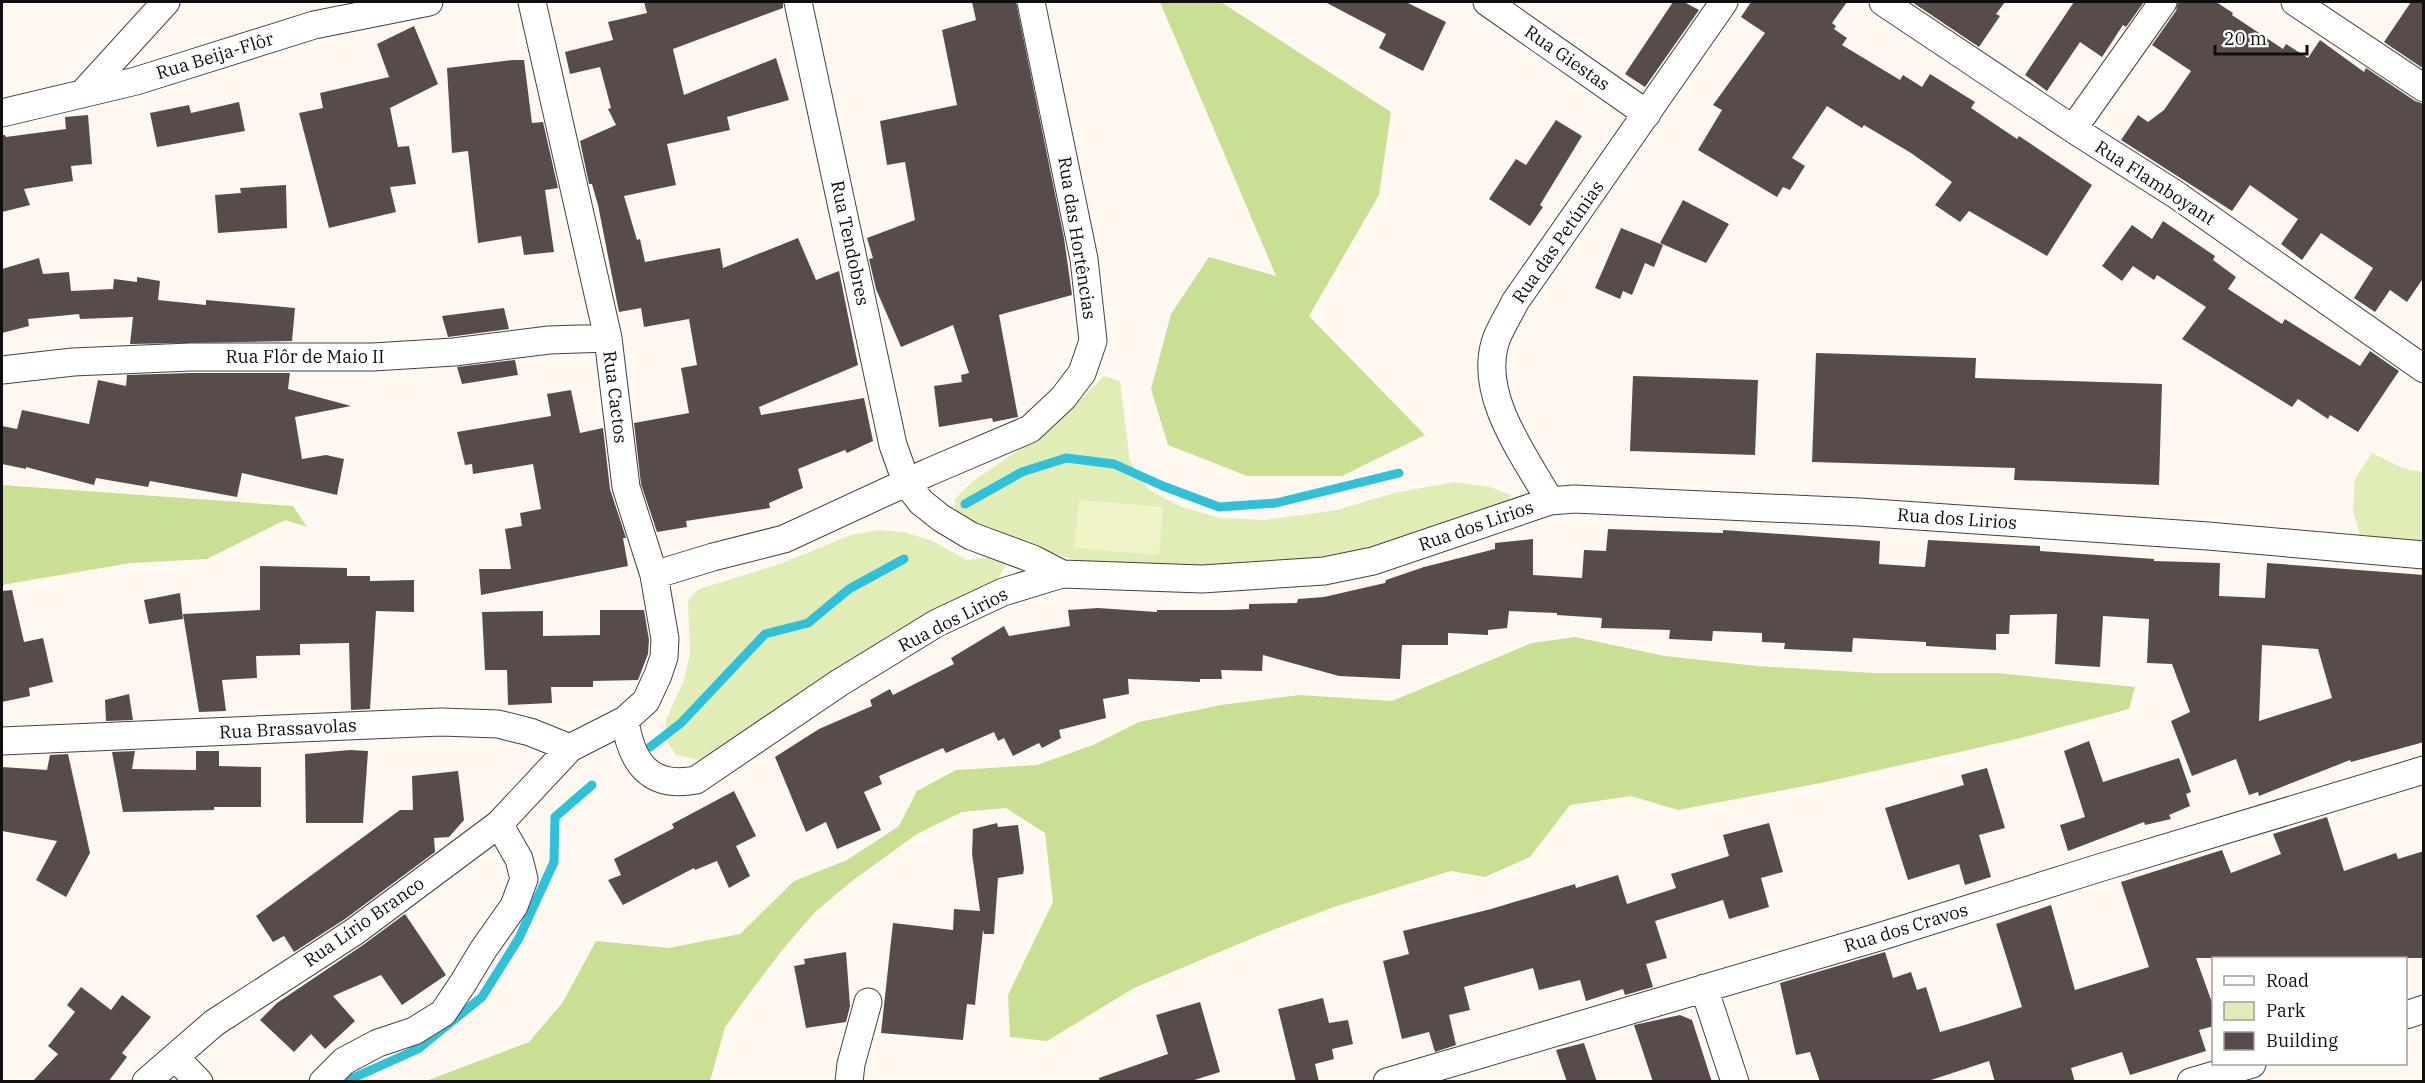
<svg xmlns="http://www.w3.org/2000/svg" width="2425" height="1083" font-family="'IBM Plex Serif',serif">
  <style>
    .green { fill: #e1edb6 }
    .forest { fill: #c9e094 }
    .pitch { fill: #f0f4c8 }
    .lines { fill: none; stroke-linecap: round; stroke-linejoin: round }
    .stream { stroke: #30c0d9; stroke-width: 9 }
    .building { fill: #584c4a; fill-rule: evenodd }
    .minor-casing { stroke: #424242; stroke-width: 29 }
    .minor { stroke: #fff; stroke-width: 27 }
    .labels { text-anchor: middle; stroke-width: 6; stroke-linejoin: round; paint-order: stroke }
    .street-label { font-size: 18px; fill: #0f0f0f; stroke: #fff }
  </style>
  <rect width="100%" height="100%" fill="#fff8f0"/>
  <path class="green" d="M1104,376L1120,381L1130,461L1149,490L1182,507L1221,518L1265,520L1337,510L1394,493L1454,482L1490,487L1511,495L1507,504L1376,547L1322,561L1205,570L1115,565L1072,559L1011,540L955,514V499L972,482L1054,426Z
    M2372,453L2405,469L2423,472V541L2360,535L2353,511L2355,479Z
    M878,530L904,532L932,541L967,560L996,557L1006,565L996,581L724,751L698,760L676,755L666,740V720L684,680L690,653L688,600L699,589L777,565L851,535Z"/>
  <path class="forest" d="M1160,2H1221L1391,112L1379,195L1309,316L1425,435L1342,476H1247L1168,445L1151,389L1171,314L1209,257L1276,276Z
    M2,485L293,506L307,527L285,520L207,559L131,563L2,585Z
    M1575,637L1665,656L1757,666L1873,673H1997L2135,687L2129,709L2017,739L1821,783L1678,810L1631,796L1570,805L1530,857L1485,877L1451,871L1334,907L1265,933L1134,988L1047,1041L1010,1037L1008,995L1053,902L1045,833L1006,808L962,812L917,834L852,881L815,912L783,949L754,987L725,1027L710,1081H426L529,1042L563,1002L596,941L669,948L740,934L794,881L847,860L899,826L917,791L956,770L1037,765L1093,745L1139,722L1221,705L1300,695L1392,701L1532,643Z"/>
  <path class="pitch" d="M1079,500L1163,507L1159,555L1074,548Z"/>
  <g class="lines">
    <path class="stream" d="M965,504L1022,472L1066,458L1114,464L1163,486L1219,507L1276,503L1399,473
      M650,747L681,723L765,634L808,623L849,589L904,559
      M344,1082L418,1049L482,997L519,938L554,862L555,817L592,785"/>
  </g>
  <path class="building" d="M644,2H783V8L673,49L684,95L776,58L789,100L727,117L730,130L667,144L676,185L624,196L637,240L640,239L645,262L720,248L723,268L798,238L816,280L839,271L858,365L759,407L761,415L864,398L873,441L847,453L845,450L798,469L803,488L769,503L770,508L686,521L687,527L657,532L641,484L634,423L689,413L681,368L697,365L689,319L644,327L641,308L619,312L598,205L592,184H589L580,141L616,125L608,109L611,108L600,67L570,74L565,52L613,40L608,22L647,13Z
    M972,2H1016L1064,238L1072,295L999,315L1018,417L993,422L992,418L939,427L934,386L962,382L961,375L969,373L953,325L901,347L876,289L869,259L873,258L867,238L915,220L905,162L887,165L880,121L957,105L942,30L976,20Z
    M1325,2H1406L1446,22L1423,71L1379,48L1386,34Z
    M1673,2H1684L1699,10L1645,87L1625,74Z
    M1751,2H1847L1832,23L1836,26L1834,29L1847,38L1842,45L1900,80L1903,75L1922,87L1930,74L1975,102L1971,108L2017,139L2019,136L2092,185L2047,256L1969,211L1960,222L1935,205L1952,182L1911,153L1864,125L1862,128L1827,106L1792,158L1805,166L1790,190L1783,187L1777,197L1698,150L1722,110L1713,105L1765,33L1741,17Z
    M1912,2H2005L1996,14L2000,16L1979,47Z
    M2074,2H2144L2126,27L2123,25L2102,57L2080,42L2047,91L2025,75Z
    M2178,2H2216L2233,13L2232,15L2283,49L2286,44L2308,58L2320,40L2364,72L2366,68L2415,101L2424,104V277L2407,302L2390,290L2375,312L2354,298L2373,268L2321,233L2302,260L2281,244L2298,219L2250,185L2232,211L2121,140L2138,115L2148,122L2164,110L2191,71L2152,45L2176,11Z
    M2411,2H2424V69L2384,42Z
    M414,26L438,84L390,108L398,147L409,146L416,184L390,187L396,212L329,228L299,113L323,108L320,93L389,77L377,44Z
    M513,60H524L532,123L543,122L558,188L545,190L554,252L524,255L521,236L478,243L468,151L452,153L447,68Z
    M239,102L245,131L157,147L150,113L189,105L191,113Z
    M88,115L92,164L71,166L73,181L24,189L30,205L2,212V135H5L6,137L66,129L65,117Z
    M1556,120L1582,136L1540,205L1543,207L1530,226L1489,199L1516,159L1526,165Z
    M286,185L287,228L218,233L215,195L241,193L240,188Z
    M1683,200L1729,224L1706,263L1660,243Z
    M2163,221L2215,256L2213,260L2236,277L2228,289L2282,324L2285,319L2360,366L2370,351L2399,371L2358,432L2330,415L2328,419L2298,399L2292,407L2182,339L2206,307L2157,275L2154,280L2133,266L2122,281L2102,266L2132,225L2152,239Z
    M1621,228L1663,245L1654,267L1645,263L1632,295L1623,291L1620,299L1595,288Z
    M39,258L43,274L69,272L71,291L113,289L114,279L137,282V277L160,281L158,300L206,305V300L295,308L292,341L130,344L133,317L80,319L79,314L28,319L29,326L2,333V269Z
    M504,308L509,329L448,337L442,316Z
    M1816,353L1976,358L1975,378L2162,384L2159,485L2014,480L2015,468L1812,462Z
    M515,360L518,375L462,384L457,367Z
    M190,373H290L288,389L351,406L295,417L302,459L326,455L344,459L337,495L242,473L237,497L150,481L148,487L96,478L94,485L26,467V469L2,464V426L17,429L22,410L89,424L98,380L126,386L127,375Z
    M1633,376L1758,380L1755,455L1630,451Z
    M571,390L580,433L603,428L610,489L626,538H623L628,566L481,595L479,569H511L505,529L522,526L520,513L541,509L533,464L473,474L472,464L465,465L457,432L551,416L547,394Z
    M1608,529L1723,533V530L1880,541L1879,564L1925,567L1928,540L2040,546V551L2154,559V561L2220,563L2219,596L2265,598L2267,563L2424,575V742L2351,762L2350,760L2259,796L2258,792L2249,795L2236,759L2192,776L2171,721L2190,712L2172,664L2147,663L2149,619L2103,616L2100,667L2055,664L2057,614L2010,615L2009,634H1996V650L1926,646V642L1853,638L1852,652L1784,649L1785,643L1762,642V633L1713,631L1712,641L1669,639L1670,630L1601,628L1602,618L1557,615V613L1509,611L1507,628L1488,630V635L1448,633V645H1402L1400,679L1339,676L1263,655L1262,671L1221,670L1222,679H1200V682L1128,679L1129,694L1103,699L1106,718L1059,730L1061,738L1042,748L1039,743L1013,756L1004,738L998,741L994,732L946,753L943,748L879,776L882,784L864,792L881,830L837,849L826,822L806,832L775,757L819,729L872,706L870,700L890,689L893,695L954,664L951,658L1004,626L1009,636L1070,626L1068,610L1098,608L1157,612V610H1226L1249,609V604L1297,603L1298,599L1324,597L1385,583L1386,580L1424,567L1495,549V543L1533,539V575L1582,578L1584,550L1606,551ZM2262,645L2318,649L2332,698L2259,721Z
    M260,566L347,568V576H370V581L414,580V612L376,611L370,709L351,710L349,643L300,644V655L256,656L257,678L222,680L226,711L199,712L183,614L260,610Z
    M12,590L24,642L43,638L53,682L29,688L30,696L2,702V591Z
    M180,593L183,619L149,624L144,600Z
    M600,610H644L649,640L648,654L638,680L593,681V687H551L552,703L508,705L507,670H485L482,612L543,611V636L600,635Z
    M129,694L133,720L106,721L105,700Z
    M2089,741L2103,782L2179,758L2191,792L2186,794L2190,806L2169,815L2171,819L2145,825L2144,822L2068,851L2060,825L2085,817L2064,751Z
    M350,750L368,751L363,823H306L305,754Z
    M135,751L132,769L196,770V751H219V766L261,767V807H214V810L123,812L112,752Z
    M68,754L90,853L66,897L36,880L57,841L2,831V767L47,770L50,755Z
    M1987,768L2005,828L1979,835L1991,877L1965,885L1959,864L1908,880L1885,808L1964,785L1961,775Z
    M458,771L464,820L449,837L434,838L435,852L345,919L294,952L284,936L273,942L256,916L400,810H413L412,776Z
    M734,791L756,836L736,846L750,876L729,888L717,861L695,870L694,868L623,905L608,880L621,875L614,859L674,828L672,824Z
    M2327,817L2344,871L2396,853L2398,859L2424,851V958H2196L2214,1008V1026L2199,1030L2206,1051L2130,1075L2122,1052L2071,1068L2075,1082H1995L1989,1061L1925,1082H1820L1810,1052L1796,1055L1780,983L1885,952L1893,978L1911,972L1917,990L1926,987L1940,1032L1968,1024L2022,1007L1996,924L2051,905L2075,990L2149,967L2121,882L2222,850L2231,873L2281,854L2273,834Z
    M997,823L998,827L1018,825L1024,869L1023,874L998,878L994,934H984L983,930L975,1005L967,1004L963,1040L881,1033L893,923L953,930L954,909L980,911L972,854L973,829Z
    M1769,823L1783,872L1761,878L1769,907L1729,919L1723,900L1655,921L1667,958L1646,964L1653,987L1625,995L1623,989L1586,1001L1580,980L1539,990L1533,968L1464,987L1470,1010L1449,1015L1456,1045L1435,1052L1429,1032L1402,1039L1383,961L1409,954L1403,931L1491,909L1575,884L1576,888L1618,875L1627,904L1676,888L1671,874L1729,856L1723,835Z
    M405,914L446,975L402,1005L381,975L333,996L355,1021L325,1049L311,1034L294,1052L260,1020L277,1003L363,945Z
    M846,952L850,1006L846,1022L806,1028L794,966L805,964L804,959Z
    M81,987L111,1010L122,995L151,1017L122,1053L127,1057L108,1082H32L58,1054L48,1046L75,1012L67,1005Z
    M1323,998L1329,1023L1348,1020L1353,1044L1332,1049L1334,1059L1315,1064L1319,1082H1296L1278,1009Z
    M1200,1002L1220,1072L1188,1082H1100L1099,1078L1168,1054L1156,1015Z
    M1680,1015L1692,1020L1712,1082H1653L1634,1025Z
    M1584,1043L1597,1082H1567L1556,1050Z"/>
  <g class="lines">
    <g class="minor-casing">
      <path id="minor" d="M798,2L893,445L907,484L921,502L941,518L971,536L1033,559L1062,574
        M1487,2L1647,114
        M1883,2L2073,129L2175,194L2424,369
        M2295,2L2424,88
        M83,93L166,2
        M2,113L136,81L314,25L429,2
        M2073,129L2163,2
        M2,370L73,362L190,357H373L454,352L549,340L608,338
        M1550,501C1525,456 1479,397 1495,343C1499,329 1509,315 1515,302L1724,2
        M654,575L713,557L784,539L929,472L1030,429L1063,398L1082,373L1093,341L1084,259L1031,2
        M625,720C631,762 649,789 696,780L839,683L937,623L1003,592L1062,574L1202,579L1324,571L1373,561L1550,501L1574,499L1859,512L2208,536L2424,555
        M2,741L441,722L498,724L530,732L570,748
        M1704,988L1735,1082
        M2406,1015L2424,1009
        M175,1057L199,1082
        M146,1082L214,1023L354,932L499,824L570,748L625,720L646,701L658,675L664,657L665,639L654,575L626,487L608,338L532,2
        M323,1082L344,1061L378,1043L414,1031L443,1013L463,983L483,950L514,906L524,879L519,859L499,824
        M849,1082L851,1064L868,1002
        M1387,1082L1882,936L2099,868L2424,770
        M2191,1082L2252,1064"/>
    </g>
    <use href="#minor" class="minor"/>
  </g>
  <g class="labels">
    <g class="street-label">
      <text transform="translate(215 56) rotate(-17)" y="6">Rua Beija-Flôr</text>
      <text transform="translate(1567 58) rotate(35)" y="6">Rua Giestas</text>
      <text transform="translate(2155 183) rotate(33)" y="6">Rua Flamboyant</text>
      <text transform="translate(1077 238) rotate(81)" y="6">Rua das Hortências</text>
      <text transform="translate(1558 242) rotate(-55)" y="6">Rua das Petúnias</text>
      <text transform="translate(850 243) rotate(78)" y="6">Rua Tendobres</text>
      <text x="305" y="363">Rua Flôr de Maio II</text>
      <text transform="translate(615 397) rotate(83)" y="6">Rua Cactos</text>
      <text transform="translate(1957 519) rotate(4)" y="6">Rua dos Lirios</text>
      <text transform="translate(1476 526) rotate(-19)" y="6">Rua dos Lirios</text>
      <text transform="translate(953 620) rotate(-27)" y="6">Rua dos Lirios</text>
      <text transform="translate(288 729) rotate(-3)" y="6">Rua Brassavolas</text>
      <text transform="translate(364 922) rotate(-35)" y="6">Rua Lírio Branco</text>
      <text transform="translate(1906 928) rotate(-17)" y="6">Rua dos Cravos</text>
    </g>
  </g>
  <rect width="2425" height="1083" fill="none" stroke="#0f0f0f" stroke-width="6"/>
  <rect x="2212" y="957" width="195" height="108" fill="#ffffff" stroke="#9f9f9f" stroke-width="1.5"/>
  <rect x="2224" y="976" width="30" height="9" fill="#ffffff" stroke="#9f9f9f" stroke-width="1.5"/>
  <text x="2266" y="987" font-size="18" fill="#0f0f0f">Road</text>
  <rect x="2224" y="1002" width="30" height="18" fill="#e1edb6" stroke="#9f9f9f" stroke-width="1.5"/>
  <text x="2266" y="1017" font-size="18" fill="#0f0f0f">Park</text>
  <rect x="2224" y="1032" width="30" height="18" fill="#584c4a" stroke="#9f9f9f" stroke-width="1.5"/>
  <text x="2266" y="1047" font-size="18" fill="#0f0f0f">Building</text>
  <path d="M2215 45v9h92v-9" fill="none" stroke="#0f0f0f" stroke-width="3"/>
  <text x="2224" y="45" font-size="18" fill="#0f0f0f" stroke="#ffffff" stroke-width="4.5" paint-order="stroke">20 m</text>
</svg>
